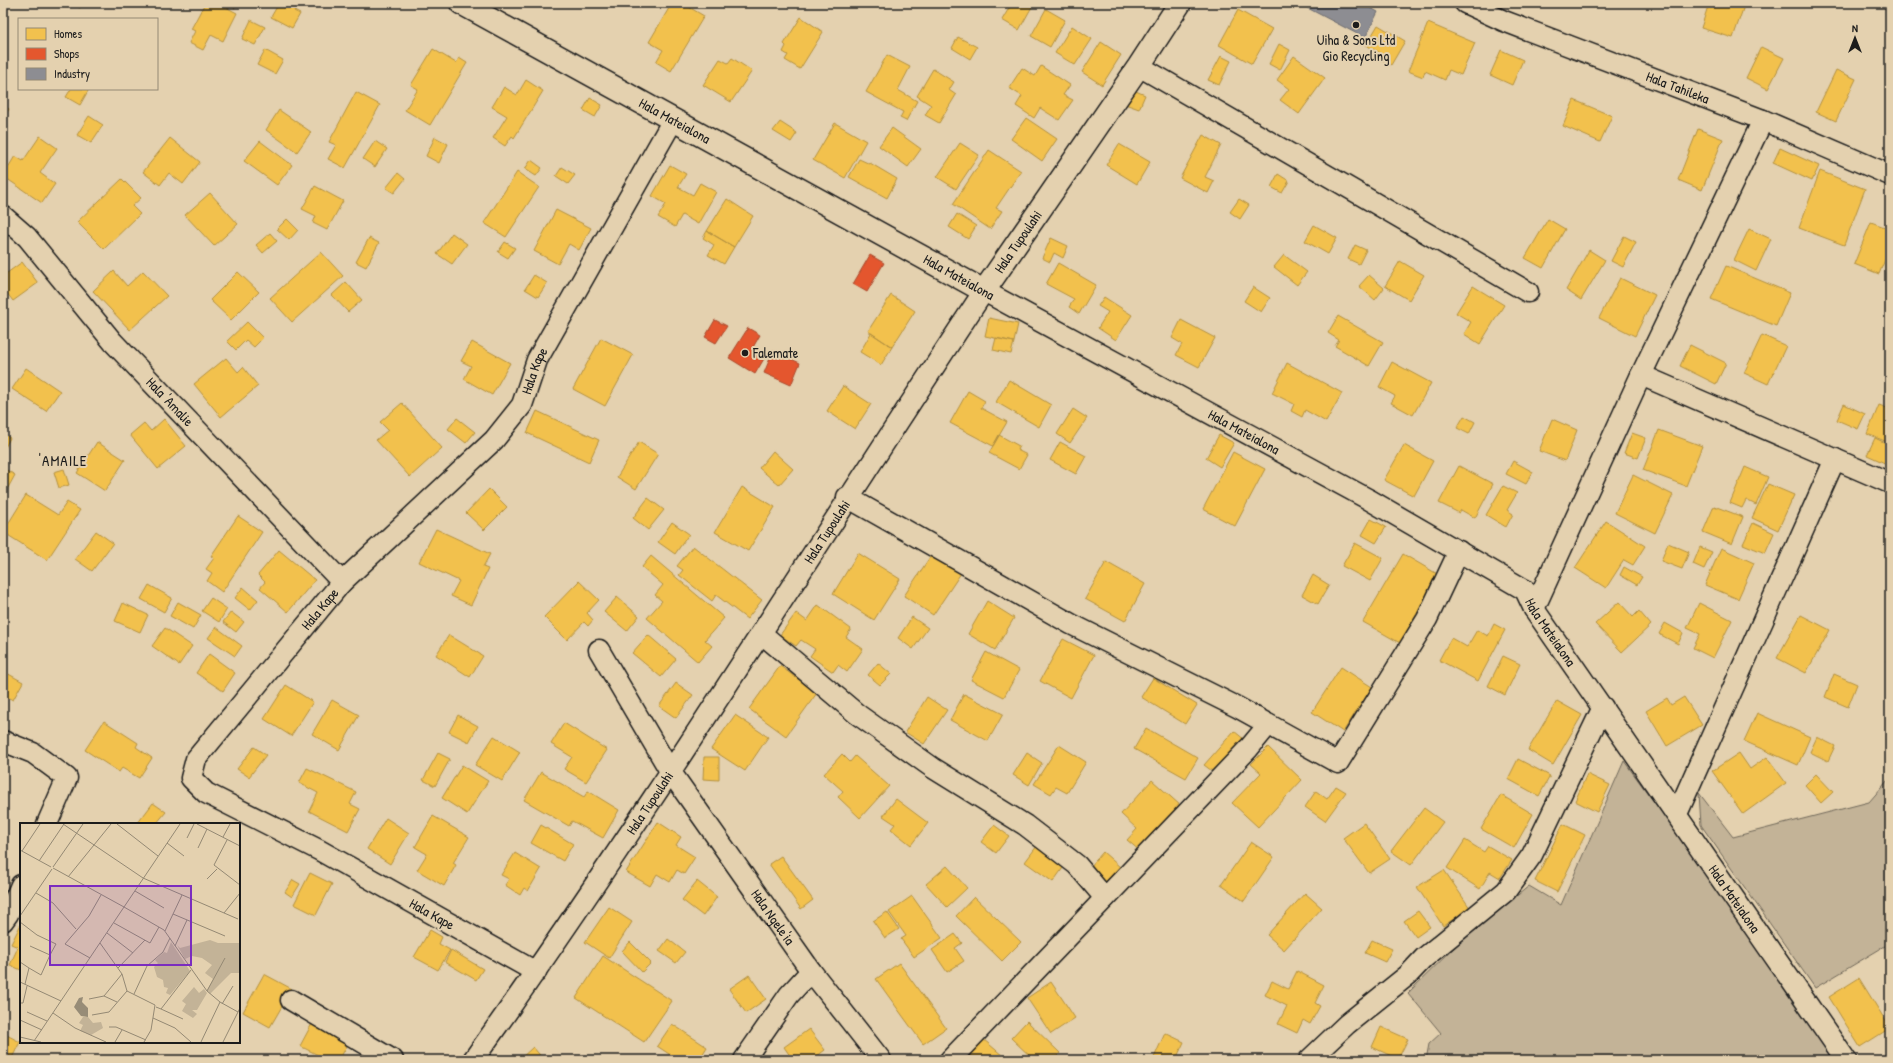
<svg xmlns="http://www.w3.org/2000/svg" width="1893" height="1063" font-family="'Patrick Hand',sans-serif">
  <style>
    .green { fill: #c3b397; stroke: #70685a }
    .homes { fill: #f2c14e; stroke: #b2903f }
    .shops { fill: #e4572e; stroke: #a84529 }
    .industry { fill: #8d8d92; stroke: #6b6b6f }
    .lines { fill: none; stroke-linecap: round; stroke-linejoin: round }
    .minor-casing { stroke: #1c1c1c; stroke-width: 23 }
    .major-casing { stroke: #1c1c1c; stroke-width: 25 }
    .minor { stroke: #e4d1af; stroke-width: 20 }
    .major { stroke: #e4d1af; stroke-width: 22 }
    .poi-dot { fill: #1c1c1c; stroke: #e4d1af; stroke-width: 1.5 }
    .labels { text-anchor: middle; stroke-width: 4; stroke-linejoin: round; paint-order: stroke }
    .poi-label { font-size: 14px; fill: #1c1c1c; stroke: #e4d1af }
    .street-label { font-size: 14px; fill: #1c1c1c; stroke: #e4d1af }
    .neighbourhood-label { font-size: 15px; letter-spacing: 1px; fill: #1c1c1c; stroke: #e4d1af }
    .inset-road { fill: none; stroke: #948974; stroke-width: 1 }
    .view { fill: #7b2cbf; fill-opacity: 0.15; stroke: #7b2cbf; stroke-width: 2 }
    .inset-edge { fill: none; stroke: #1c1c1c; stroke-width: 2 }
  </style>
  <rect width="100%" height="100%" fill="#e4d1af"/>
  <filter id="ink" filterUnits="userSpaceOnUse"><feTurbulence type="fractalNoise" baseFrequency=".025" numOctaves="2"/><feDisplacementMap in="SourceGraphic" scale="8" xChannelSelector="R" yChannelSelector="G"/><feConvolveMatrix kernelMatrix="1 2 1 2 8 2 1 2 1" color-interpolation-filters="sRGB"/></filter>
  <g filter="url(#ink)">
    <path class="green" d="M1624,761L1747,929L1834,1060H1426L1429,1044L1441,1033L1408,993L1462,940L1529,886L1561,905Z
      M1888,780H1890V943L1815,988L1701,825L1699,793L1733,837L1869,802Z"/>
    <path class="homes" d="M73,3H84L80,8Z
      M205,3H218L237,13L223,41L211,35L203,50L189,43L195,31L191,29Z
      M224,3H237L235,8Z
      M279,3H299L294,11L300,14L292,28L271,17Z
      M672,3H682L704,16L671,71L656,62L663,50L649,42Z
      M1012,3H1034L1019,30L1002,20Z
      M1709,3H1745L1733,38L1701,28Z
      M1046,9L1065,20L1050,47L1031,36Z
      M1238,10L1272,29L1252,64L1219,45Z
      M801,17L823,32L800,69L785,60L788,55L783,52L786,46L784,44Z
      M251,20L265,27L255,45L242,39Z
      M1428,23L1475,43L1461,75L1449,70L1445,80L1425,71L1423,77L1408,71Z
      M1378,25L1405,41L1391,65L1378,58L1380,53L1366,45Z
      M1072,26L1092,39L1075,65L1055,53Z
      M958,37L977,47L970,59L952,48Z
      M1101,42L1121,55L1102,85L1082,72Z
      M1279,44L1290,50L1280,70L1269,64Z
      M1761,47L1784,58L1768,89L1746,78Z
      M433,49L456,63L459,58L467,63L430,125L405,110L418,89L411,85Z
      M265,50L283,60L275,74L257,65Z
      M1501,50L1523,60L1512,85L1490,75Z
      M887,55L910,67L898,90L917,101L906,121L900,118L903,112L866,92Z
      M1221,56L1231,61L1219,85L1208,80Z
      M1294,56L1325,78L1299,114L1280,100L1289,89L1277,80Z
      M732,58L752,71L731,102L703,85L720,59L728,63Z
      M1041,66L1070,85L1063,95L1073,100L1059,120L1040,108L1034,118L1016,106L1022,96L1009,88L1022,68L1035,76Z
      M933,69L954,82L949,90L956,95L939,123L925,115L931,105L917,96Z
      M1836,70L1856,79L1836,121L1816,112Z
      M526,80L543,91L514,138L512,136L505,146L493,138L507,116L492,107L504,87L517,95Z
      M71,89H89L80,105L66,97Z
      M1131,89L1145,95L1139,109L1125,104Z
      M356,92L380,105L345,168L328,159L336,145L329,142Z
      M590,98L602,105L595,117L583,110Z
      M1574,100L1612,116L1600,142L1563,126Z
      M3,105L9,109L3,119Z
      M279,110L311,132L297,152L266,130Z
      M89,116L103,125L91,143L77,135Z
      M1026,118L1057,139L1042,161L1011,139Z
      M780,122L797,133L791,142L773,131Z
      M835,123L866,141L845,178L813,160Z
      M892,128L921,149L908,167L879,146Z
      M1698,129L1723,139L1702,190L1678,180Z
      M1203,135L1221,145L1205,177L1214,181L1208,193L1180,178Z
      M40,136L57,148L40,173L55,184L42,203L3,176L15,156L23,161Z
      M435,137L448,144L439,163L426,156Z
      M170,138L200,162L183,184L169,173L160,185L143,172Z
      M260,141L292,165L277,185L244,161Z
      M375,141L387,149L375,167L363,159Z
      M960,143L979,155L956,189L937,177Z
      M1119,144L1150,162L1137,184L1106,165Z
      M1780,148L1819,166L1812,181L1773,163Z
      M989,150L1021,171L996,208L1002,211L990,229L953,204Z
      M859,159L870,164V163L897,179L887,198L849,177Z
      M531,160L542,168L536,176L525,169Z
      M670,165L686,174L678,187L693,195L700,183L716,192L698,224L682,215L675,227L658,217L666,204L652,196Z
      M562,167L575,175L568,184L556,176Z
      M1820,171L1865,189L1844,245L1799,228Z
      M517,172L539,187L506,237L484,223Z
      M398,173L405,179L394,193L386,188Z
      M1278,174L1289,181L1282,193L1271,187Z
      M122,179L141,198L132,206L140,214L104,249L77,222Z
      M315,186L343,201L327,230L313,223L316,216L302,209Z
      M210,193L238,224L214,246L185,215Z
      M727,199L753,216L734,247L707,231Z
      M1239,199L1249,205L1240,219L1230,212Z
      M556,210L591,228L579,250L569,244L558,264L534,251Z
      M957,214L976,226L968,239L949,227Z
      M287,219L298,230L289,240L277,229Z
      M1548,219L1565,229L1543,268L1525,258Z
      M1871,222L1890,229V248L1879,274L1854,264Z
      M1314,225L1337,238L1328,254L1305,241Z
      M1749,229L1771,239L1756,271L1734,260Z
      M707,231L734,247L724,264L708,255L714,245L703,238Z
      M270,233L277,241L263,253L256,245Z
      M452,233L467,244L452,264L437,254Z
      M1624,236L1636,242L1623,267L1611,261Z
      M369,238L379,243L366,267L356,262Z
      M1051,238L1068,246L1063,258L1054,253L1050,262L1042,258Z
      M505,242L515,248L508,258L498,252Z
      M1355,245L1366,250L1359,264L1348,259Z
      M1589,250L1605,260L1581,300L1566,290Z
      M321,252L343,276L292,322L270,298Z
      M1284,255L1307,272L1297,285L1274,267Z
      M1400,261L1424,275L1409,300L1385,286Z
      M22,262L38,283L13,301L3,288V276Z
      M1058,263L1096,285L1079,314L1069,307L1074,299L1046,284Z
      M1726,266L1790,293L1776,326L1711,299Z
      M114,271L127,286L143,271L167,296L130,330L93,291Z
      M238,272L259,292L231,320L210,300Z
      M534,275L547,283L538,297L525,289Z
      M1369,275L1384,288L1375,300L1359,286Z
      M1620,278L1655,295L1635,336L1599,318Z
      M346,282L362,300L348,312L332,295Z
      M1473,286L1504,305L1480,344L1464,334L1471,322L1456,313Z
      M1253,287L1270,298L1261,312L1244,301Z
      M891,295L915,311L892,347L868,331Z
      M1104,297L1132,315L1116,340L1098,328L1108,312L1098,306Z
      M1338,316L1383,342L1369,366L1335,346L1339,340L1328,333Z
      M989,318L1018,324L1014,342L985,336Z
      M1181,320L1215,338L1199,367L1176,355L1182,344L1172,338Z
      M247,322L263,338L254,347L246,340L236,350L227,341Z
      M871,333L892,347L881,365L860,352Z
      M1762,335L1786,346L1768,384L1744,373Z
      M601,338L633,355L605,406L573,389Z
      M996,338L1014,342L1011,354L993,350Z
      M472,342L510,363L492,395L464,379L471,366L461,361Z
      M1690,345L1726,363L1716,384L1680,366Z
      M226,358L238,372L243,367L258,386L221,417L194,384Z
      M1392,362L1431,383L1413,415L1391,403L1395,396L1379,387Z
      M1287,363L1342,393L1326,422L1305,410L1302,417L1291,411L1294,404L1272,393Z
      M26,368L60,391L46,411L12,389Z
      M1009,380L1051,405L1039,427L996,402Z
      M843,386L871,404L855,429L827,411Z
      M968,391L985,401L981,408L1007,422L993,446L950,423Z
      M402,403L442,448L410,477L376,440L388,430L380,422Z
      M1844,404L1865,414L1858,429L1837,420Z
      M1879,405L1890,409V443L1867,434Z
      M1073,409L1087,418L1070,443L1057,434Z
      M537,411L599,440L589,462L527,433Z
      M1464,416L1475,422L1469,434L1457,428Z
      M457,418L475,432L466,443L448,429Z
      M164,419L186,446L158,469L130,435L144,423L151,431Z
      M1552,419L1577,430L1565,461L1539,451Z
      M1659,430L1702,446L1686,486L1643,470Z
      M1632,433L1646,438L1638,458L1624,453Z
      M3,434L10,438L3,451Z
      M999,435L1019,446L1017,450L1027,455L1019,469L989,453Z
      M1219,435L1234,443L1220,467L1206,458Z
      M1875,438L1890,445V456L1887,464L1867,455Z
      M97,442L125,460L105,491L77,473Z
      M639,442L658,454L636,489L617,477Z
      M1060,442L1086,456L1076,474L1050,460Z
      M1404,445L1433,461L1414,496L1384,480Z
      M773,451L793,469L779,485L759,468Z
      M1233,452L1265,469L1235,526L1203,509Z
      M1513,461L1533,472L1526,484L1506,474Z
      M1459,466L1493,484L1475,518L1461,510L1459,513L1439,503Z
      M1745,467L1768,477L1756,505L1746,500L1742,508L1730,503Z
      M3,468L15,475L3,497Z
      M64,469L69,485L59,488L54,472Z
      M1633,475L1673,495L1655,533L1615,513Z
      M1768,484L1794,495L1778,530L1752,518Z
      M1503,486L1517,493L1507,510L1513,514L1506,527L1486,515Z
      M742,487L775,507L748,551L715,532Z
      M489,489L507,507L484,530L466,513Z
      M26,495L58,515L67,502L80,510L47,560L3,532Z
      M648,498L664,510L648,530L633,518Z
      M1714,506L1743,517L1732,544L1703,532Z
      M238,516L262,532L222,592L207,581L212,573L206,569L214,558L211,556Z
      M1371,519L1386,527L1376,543L1362,535Z
      M1606,521L1645,546L1633,565L1624,560L1606,588L1575,568Z
      M672,522L689,534L675,554L658,542Z
      M1753,523L1774,533L1765,553L1743,544Z
      M436,529L490,554L483,567L488,569L471,605L451,596L459,581L419,562Z
      M96,531L113,543L92,571L75,559Z
      M1355,543L1383,558L1370,581L1342,566Z
      M1668,543L1689,552L1682,569L1661,561Z
      M693,546L762,600L747,619L716,595L712,601L679,575L683,570L677,566Z
      M1700,547L1712,552L1704,569L1693,564Z
      M1721,548L1754,563L1738,599L1705,585Z
      M279,550L315,580L288,612L260,588L265,582L258,575Z
      M858,553L900,579L874,620L833,594Z
      M932,554L961,573L933,615L904,596Z
      M1403,554L1439,575L1400,643L1363,622Z
      M651,556L724,618L705,640L712,646L698,662L647,618L662,601L655,595L663,585L642,567Z
      M1106,562L1145,584L1125,621L1085,599Z
      M1624,567L1642,577L1637,585L1620,575Z
      M1313,575L1329,585L1318,604L1302,595Z
      M579,581L599,600L587,613L593,620L588,626L584,622L567,640L544,617Z
      M149,585L172,598L164,612L141,599Z
      M243,587L258,600L250,610L235,598Z
      M617,597L639,616L627,631L604,612Z
      M211,598L227,609L219,622L202,611Z
      M987,601L1014,618L995,650L968,634Z
      M178,602L201,615L193,629L170,616Z
      M1619,602L1633,617L1639,611L1651,625L1622,652L1595,624Z
      M123,603L148,615L140,632L115,621Z
      M1699,603L1732,620L1713,658L1693,648L1700,634L1687,628Z
      M818,605L851,629L846,637L863,649L847,672L838,665L833,672L810,656L815,649L801,640L796,646L780,635L796,613L807,621Z
      M231,612L244,622L236,632L223,622Z
      M1801,615L1830,630L1806,673L1777,658Z
      M912,617L928,628L913,649L898,638Z
      M1665,623L1683,633L1678,644L1659,634Z
      M1494,624L1505,630L1478,681L1439,660L1451,638L1467,647L1477,630L1488,636Z
      M216,627L242,646L235,656L208,638Z
      M165,628L192,646L179,665L152,646Z
      M449,635L483,656L470,677L436,655Z
      M648,635L676,659L661,677L632,653Z
      M1063,639L1094,655L1071,698L1040,681Z
      M986,652L1019,670L1004,697L971,680Z
      M209,654L235,673L223,691L196,673Z
      M1503,656L1520,664L1505,695L1488,686Z
      M878,663L891,674L880,685L868,675Z
      M780,666L817,693L786,736L749,709Z
      M1341,667L1372,687L1343,732L1312,712Z
      M3,671L23,682L13,700L3,695Z
      M1834,674L1857,684L1848,707L1825,697Z
      M1153,678L1197,705L1185,724L1141,697Z
      M676,683L693,695L676,718L659,706Z
      M286,685L313,702L291,736L264,719Z
      M964,694L1003,714L988,741L950,720Z
      M927,697L947,710L924,744L905,732Z
      M1684,697L1702,725L1667,746L1646,711L1667,698L1671,705Z
      M332,700L359,715L339,750L312,734Z
      M1557,701L1582,715L1553,765L1528,750Z
      M1757,713L1810,737L1798,765L1744,741Z
      M458,715L478,726L469,742L449,732Z
      M735,715L768,737L745,771L711,749Z
      M104,721L138,743L136,747L152,758L139,778L122,768L119,772L85,750Z
      M564,723L607,750L586,782L564,769L572,757L551,744Z
      M1146,728L1198,758L1186,778L1134,749Z
      M1234,731L1245,740L1216,774L1204,765Z
      M494,736L520,752L502,781L475,765Z
      M1817,737L1835,746L1828,761L1810,752Z
      M1059,745L1086,762L1067,793L1056,787L1051,794L1034,784Z
      M254,747L266,755L249,777L237,769Z
      M1268,747L1302,780L1258,827L1232,803L1261,773L1251,764Z
      M438,753L450,759L435,786L423,780Z
      M1027,753L1042,763L1029,785L1013,775Z
      M1739,753L1750,769L1767,757L1786,783L1743,814L1712,771Z
      M842,754L850,762L855,756L889,786L860,818L838,797L843,791L824,774Z
      M704,757H719V780L703,779Z
      M1518,759L1550,776L1539,796L1508,779Z
      M462,765L488,781L467,814L442,798Z
      M307,768L356,792L350,804L360,809L348,831L309,811L318,793L299,783Z
      M541,772L584,797L588,791L619,810L603,838L572,821L569,826L524,800Z
      M1587,774L1610,785L1597,812L1575,801Z
      M1816,774L1833,792L1821,803L1805,785Z
      M1152,780L1181,806L1140,851L1127,840L1137,829L1121,814Z
      M1336,786L1346,792L1325,821L1305,807L1316,791L1327,799Z
      M1501,795L1533,814L1514,848L1481,829Z
      M896,799L928,823L911,845L891,829L895,824L883,816Z
      M153,803L166,812L156,824H137Z
      M1424,808L1443,822L1411,865L1391,851Z
      M433,816L469,837L453,863L456,865L444,886L417,870L427,854L415,847Z
      M386,818L409,833L390,864L367,849Z
      M658,822L681,837L676,845L695,857L684,874L677,870L670,882L657,874L650,886L626,872Z
      M1364,823L1390,859L1369,873L1343,838Z
      M1563,824L1585,835L1557,892L1535,881Z
      M541,825L573,844L563,861L531,843Z
      M994,825L1009,836L996,853L981,842Z
      M1465,840L1484,852L1488,846L1512,860L1500,878L1490,872L1480,889L1447,868Z
      M1251,842L1274,857L1244,901L1221,885Z
      M1037,846L1065,865L1053,882L1025,862Z
      M1103,852L1120,867L1106,882L1090,867Z
      M515,853L541,869L528,891L524,888L520,895L505,885L509,879L501,875Z
      M781,856L813,900L801,909L769,864Z
      M947,866L967,888L947,907L926,884Z
      M1444,870L1470,908L1443,926L1417,887Z
      M310,873L332,884L316,915L294,904Z
      M293,880L300,884L292,897L285,892Z
      M697,881L717,897L703,916L682,900Z
      M1305,893L1322,908L1284,950L1267,935Z
      M912,896L942,938L914,957L901,939L906,936L889,912Z
      M974,897L1021,942L1002,961L956,916Z
      M609,907L632,922L609,958L585,942Z
      M1418,911L1430,927L1416,937L1404,921Z
      M887,912L899,929L885,938L873,921Z
      M21,924V970L10,965L18,947L11,944Z
      M430,930L442,937L439,944L450,950L438,970L414,957Z
      M955,934L962,943L955,948L964,961L947,972L932,950Z
      M668,939L685,952L676,963L659,951Z
      M1372,940L1392,949L1385,962L1365,953Z
      M630,942L651,963L642,972L622,951Z
      M451,950L483,969L476,980L445,962Z
      M603,956L672,1001L644,1042L576,998Z
      M899,963L946,1028L923,1044L876,979Z
      M1297,971L1324,985L1315,1003L1320,1006L1310,1024L1303,1020L1297,1033L1278,1024L1287,1006L1265,995L1272,981L1288,989Z
      M264,974L292,989L270,1027L243,1012Z
      M749,975L766,999L746,1013L729,989Z
      M1859,978L1890,1028L1860,1047L1829,997Z
      M1051,982L1075,1018L1051,1034L1027,998Z
      M315,1018L352,1037L339,1060H328L300,1046Z
      M1027,1021L1060,1053L1053,1060H1034L1011,1038Z
      M672,1024L707,1047L699,1060H678L657,1046Z
      M1381,1027L1408,1039L1398,1059L1372,1047Z
      M809,1029L825,1050L812,1060H793L784,1047Z
      M3,1033L20,1042L11,1060H3Z
      M1165,1033L1184,1042L1177,1057L1183,1060H1153Z
      M983,1039L1003,1056L1000,1060H966Z
      M533,1047L544,1060H519Z"/>
    <path class="shops" d="M870,255L884,263L867,292L853,284Z
      M715,320L727,326L716,343L705,337Z
      M748,328L760,335L752,349L765,357L755,374L729,358Z
      M773,351L800,363L791,385L764,373Z"/>
    <path class="industry" d="M1298,3H1362L1378,12L1365,38Z"/>
    <g class="lines">
      <g class="minor-casing">
        <g id="minor">
          <path id="s1" d="M1465,3L1504,21L1763,120L1890,175"/>
          <path d="M1139,66L1528,292"/>
          <path id="s2" d="M3,216L27,237L113,342L342,582"/>
          <path d="M1641,375L1890,483"/>
          <path d="M847,497L1071,624L1237,707L1338,763L1427,619L1459,551"/>
          <path d="M1534,609L1641,375L1763,120"/>
          <path d="M762,634L857,714L933,768L1025,825L1077,865L1105,898"/>
          <path id="s3" d="M599,650L670,771L811,971L881,1060"/>
          <path d="M3,741L33,753L67,778L47,824"/>
          <path d="M1677,814L1835,459"/>
          <path d="M3,921L8,914L21,885"/>
          <path id="s4" d="M536,972L319,850L206,793L191,778L196,759L342,582L494,440L522,405L537,360L673,120"/>
          <path d="M291,1000L393,1060"/>
          <path id="s5" d="M473,1060C652,810 814,548 984,291L1368,499L1525,590L1534,609L1846,1060"/>
          <path d="M744,1060L789,995L811,971"/>
          <path d="M950,1060L1249,748L1268,725"/>
          <path d="M1309,1060L1347,1024L1408,975L1424,958L1506,891L1532,855L1603,707"/>
        </g>
      </g>
      <g class="major-casing">
        <g id="major">
          <path id="s6" d="M461,3L984,291L1139,66L1180,3"/>
        </g>
      </g>
      <use href="#minor" class="minor"/>
      <use href="#major" class="major"/>
    </g>
  </g>
  <g class="poi-dot">
    <circle cx="1356" cy="25" r="4"/>
    <circle cx="745" cy="353" r="4"/>
  </g>
  <g class="labels">
    <g class="poi-label">
      <text x="1356" y="45">Uiha &amp; Sons Ltd<tspan x="1356" dy="16">Gio Recycling</tspan></text>
      <text x="753" y="358" text-anchor="start">Falemate</text>
    </g>
    <g class="street-label">
      <text dy="5" stroke="none"><textPath href="#s1" startOffset="229">Hala Tahileka</textPath></text>
      <text dy="5" stroke="none"><textPath href="#s6" startOffset="244">Hala Mateialona</textPath></text>
      <text dy="5" stroke="none"><textPath href="#s6" startOffset="657">Hala Tupoulahi</textPath></text>
      <text transform="translate(959 277) rotate(29)" y="5">Hala Mateialona</text>
      <text dy="5" stroke="none"><textPath href="#s4" startOffset="935">Hala Kape</textPath></text>
      <text dy="5" stroke="none"><textPath href="#s2" startOffset="250">Hala 'Amalie</textPath></text>
      <text dy="5" stroke="none"><textPath href="#s5" startOffset="1219">Hala Mateialona</textPath></text>
      <text dy="5" stroke="none"><textPath href="#s5" startOffset="636">Hala Tupoulahi</textPath></text>
      <text dy="5" stroke="none"><textPath href="#s4" startOffset="611">Hala Kape</textPath></text>
      <text dy="5" stroke="none"><textPath href="#s5" startOffset="1591">Hala Mateialona</textPath></text>
      <text dy="5" stroke="none"><textPath href="#s5" startOffset="312">Hala Tupoulahi</textPath></text>
      <text dy="5" stroke="none"><textPath href="#s5" startOffset="1915">Hala Mateialona</textPath></text>
      <text transform="translate(432 914) rotate(29)" y="5">Hala Kape</text>
      <text dy="5" stroke="none"><textPath href="#s3" startOffset="319">Hala Ngele'ia</textPath></text>
    </g>
    <g class="neighbourhood-label">
      <text x="63" y="466">'AMAILE</text>
    </g>
  </g>
  <g transform="translate(20 823)">
    <rect width="220" height="220" fill="#e4d1af"/>
    <path d="M190,117L198,120H220V150H211L190,171L187,167L193,156L185,150L192,142L182,135L172,133L165,136L157,122L160,125ZM151,119L170,148L150,172L146,170L148,165L144,164L143,157L137,154L134,144L138,140L135,137L144,129L147,130ZM174,164L179,170L184,166L187,170L177,187H172L177,191L173,195L162,188L166,181L162,178ZM63,194H68L73,200L81,199L83,205L71,212L60,208L63,202L59,200Z" fill="#c3b397"/>
    <path d="M63,174L62,179L68,185V194L61,193L54,184L59,175Z" fill="#978c77"/>
    <path class="inset-road" d="M43,1L123,55L218,96M97,1L138,33M177,1L220,23M203,14L210,1M167,15L174,1M207,17L194,42L220,62M147,20L164,33M178,25L187,6M0,27L31,44M2,28L20,1M19,38L44,1M33,44L63,1M33,45L104,84L160,1M48,54L91,1M187,56L197,46M115,68L144,85M16,70L33,80L56,106M204,90L220,70M153,91L205,113M0,93L32,46M0,99L17,112L36,121L30,132L10,123M94,100L130,120L139,104M145,108L162,72M87,110L113,130M80,120L102,151L107,168L135,182L131,207L124,219M155,123L167,97M70,135L45,121L69,93L81,72M0,139L9,145L5,161M9,145L21,152L30,132M98,145L125,117M0,159L41,178M187,168L205,135M114,171L127,143L143,129L150,115M84,173L97,179M69,176L84,173L102,151M0,180H3L7,163M202,181L213,163M136,184L141,186L171,147M141,186L163,196M7,189L27,198M33,190L55,205L86,219M72,192L89,189L107,168M133,195L155,205L171,219M0,197L22,207M89,204H96L126,217M0,214L21,219M14,218L104,84L144,107L187,168L200,179L218,189M95,219L102,207M181,219L200,179M203,219L220,185"/>
    <path class="view" d="M30,63H171V142H30Z"/>
    <rect width="220" height="220" class="inset-edge"/>
  </g>
  <rect width="1893" height="1063" fill="none" stroke="#e4d1af" stroke-width="16"/>
  <rect x="8" y="8" width="1877" height="1047" fill="none" stroke="#1c1c1c" stroke-width="1.5" filter="url(#ink)"/>
  <rect x="18" y="18" width="140" height="72" fill="#e4d1af" stroke="#948974"/>
  <rect x="26" y="28" width="20" height="12" fill="#f2c14e" stroke="#948974"/>
  <text x="54" y="38" font-size="12" fill="#1c1c1c">Homes</text>
  <rect x="26" y="48" width="20" height="12" fill="#e4572e" stroke="#948974"/>
  <text x="54" y="58" font-size="12" fill="#1c1c1c">Shops</text>
  <rect x="26" y="68" width="20" height="12" fill="#8d8d92" stroke="#948974"/>
  <text x="54" y="78" font-size="12" fill="#1c1c1c">Industry</text>
  <g transform="translate(1855 38)" stroke="#e4d1af" stroke-width="3" paint-order="stroke">
  <path d="M0-3L7 15L0 10L-7 15Z" fill="#1c1c1c"/>
  <text y="-6" font-size="11" font-weight="bold" text-anchor="middle" fill="#1c1c1c">N</text>
  </g>
</svg>
